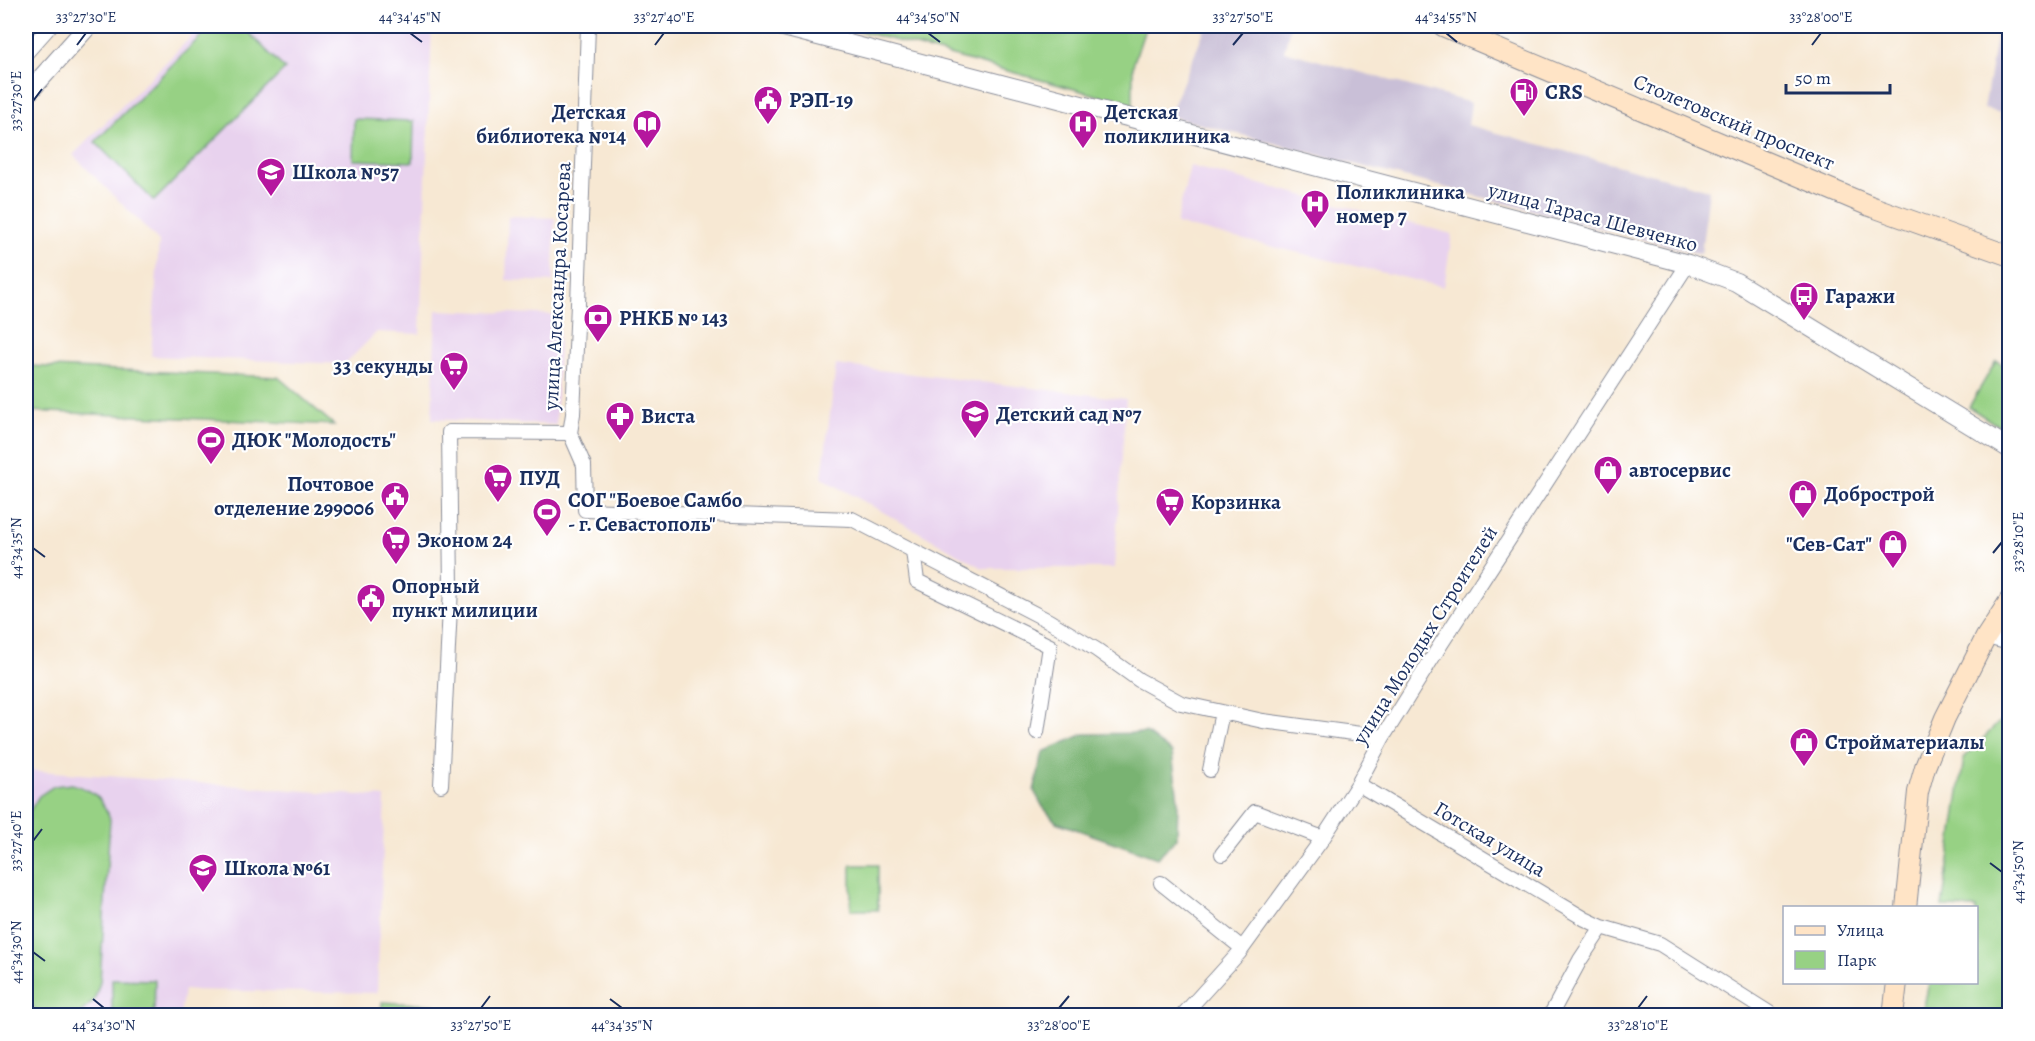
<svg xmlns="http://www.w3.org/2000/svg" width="2035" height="1041" font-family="Alegreya,serif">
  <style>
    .built { fill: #e8d2ee }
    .industrial { fill: #c9bfd7 }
    .green { fill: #97d184; stroke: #598071; stroke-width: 1.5 }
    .forest { fill: #79b372; stroke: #4a7168; stroke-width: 1.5 }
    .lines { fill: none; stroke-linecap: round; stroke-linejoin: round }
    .minor-casing { stroke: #898c98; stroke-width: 16 }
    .tertiary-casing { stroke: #898c98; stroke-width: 20 }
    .secondary-casing { stroke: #898c98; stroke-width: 22 }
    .minor { stroke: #fff; stroke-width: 14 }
    .tertiary { stroke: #fff; stroke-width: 18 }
    .secondary { stroke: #ffe4c6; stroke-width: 20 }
    .ticks { fill: none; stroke: #1b2f5e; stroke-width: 2 }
    .labels { text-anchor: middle; stroke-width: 4.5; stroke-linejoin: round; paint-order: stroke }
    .poi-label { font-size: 21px; font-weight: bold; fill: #1b2f5e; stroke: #fff; text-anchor: start }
    .street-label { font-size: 21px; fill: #1b2f5e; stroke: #fff }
    .neatline { fill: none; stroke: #1b2f5e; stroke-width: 2 }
    .ticks-label { font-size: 15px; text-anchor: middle; fill: #1b2f5e }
  </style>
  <rect width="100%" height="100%" fill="#fff"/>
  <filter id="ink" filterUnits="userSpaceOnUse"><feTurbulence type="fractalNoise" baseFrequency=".0167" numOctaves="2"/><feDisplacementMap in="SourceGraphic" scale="12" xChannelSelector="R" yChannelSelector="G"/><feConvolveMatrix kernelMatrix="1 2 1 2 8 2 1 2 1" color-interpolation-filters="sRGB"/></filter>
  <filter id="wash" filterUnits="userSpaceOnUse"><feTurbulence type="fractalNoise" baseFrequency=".008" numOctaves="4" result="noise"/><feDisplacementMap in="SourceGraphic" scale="24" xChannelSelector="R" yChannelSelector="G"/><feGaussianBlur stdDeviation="1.35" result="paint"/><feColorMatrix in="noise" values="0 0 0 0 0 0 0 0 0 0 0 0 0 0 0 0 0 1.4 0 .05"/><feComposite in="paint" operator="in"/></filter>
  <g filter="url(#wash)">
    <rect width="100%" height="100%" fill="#f7e8d3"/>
    <path class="built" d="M202,26H432L420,334L377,332L345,364L151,356L159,241L73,155Z
      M1190,166L1452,234L1444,287L1176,224Z
      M508,216L555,218L553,282L506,280Z
      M436,310L560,315L556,425L432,419Z
      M836,365L1126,399L1114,568H983L822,478Z
      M26,770L385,797L377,993L184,990L180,1015H26Z"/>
    <path class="industrial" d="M1206,26H1287L1290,27L1284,51L1471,103L1468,125L1709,190L1701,254L1169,116Z
      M1998,26H2009V123L2000,120L2001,113L1984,109Z"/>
    <path class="green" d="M211,26H242L285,69L154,201L95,142Z
      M842,26H1146L1133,65V105Z
      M354,119L414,121L413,162L353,160Z
      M1996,361L2009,368V433L1969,407Z
      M29,366L278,377L334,425L27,411Z
      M2009,712V1015H1922L1929,983L1976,982V908L1942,907L1964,758Z
      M72,784C95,791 101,797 110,819L100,982L94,1001L79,1014L47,1015L40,1014L26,1000V878L29,812L39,796L54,786Z
      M851,865H878V910H851Z
      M112,979L155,980L154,1015H112Z
      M382,1002L434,1005L433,1015H381Z"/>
    <path class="forest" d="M1146,733L1172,753L1178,800L1177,838L1157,858L1056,822L1043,807L1034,791L1043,752L1084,734Z"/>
  </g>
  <g filter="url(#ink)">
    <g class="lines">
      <g class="minor-casing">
        <path id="minor" d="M26,53L50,26
          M570,433L584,465L585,510L852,519L1049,621L1097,650L1139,680L1181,703L1263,721L1383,737
          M913,551L917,581L1050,646L1037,732
          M1986,637L2010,643
          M1210,770L1222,712
          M1358,784L1585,919L1602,927L1660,944L1774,1016
          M441,785L451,588L449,432L570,433L573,414L578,304L588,26
          M1222,854L1255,812L1323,838
          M1161,883L1242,948
          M1182,1016L1239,953L1323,838L1358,784L1383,737L1441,644L1688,264
          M1550,1016L1580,960L1602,927"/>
      </g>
      <g class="tertiary-casing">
        <path id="tertiary" d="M780,26L1688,264L1736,282L2010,449
          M26,95L88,26"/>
      </g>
      <g class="secondary-casing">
        <path id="secondary" d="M1443,26L1870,206L2010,256
          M1906,908L1918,792L1925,767L1945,718L1986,637L2010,600
          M1893,1016L1897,982"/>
      </g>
      <use href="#minor" class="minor"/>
      <use href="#tertiary" class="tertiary"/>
      <use href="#secondary" class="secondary"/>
    </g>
  </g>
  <path class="ticks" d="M410,33L422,42M928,33L940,42M1446,33L1457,42M77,45L86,33M655,45L664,33M1233,45L1243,33M1812,45L1821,33M33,101L42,89M33,548L45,557M1993,553L2002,542M33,841L42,829M1990,863L2002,872M33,952L45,961M93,999L104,1008M610,999L622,1008M481,1008L490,996M1059,1008L1069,996M1638,1008L1647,996"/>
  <defs>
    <g id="fuel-pin" transform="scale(1.5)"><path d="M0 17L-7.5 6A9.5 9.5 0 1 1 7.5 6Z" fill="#b5179e" stroke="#fff"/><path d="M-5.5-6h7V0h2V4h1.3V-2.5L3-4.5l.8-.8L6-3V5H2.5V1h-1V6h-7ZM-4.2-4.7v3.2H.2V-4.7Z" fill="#fff"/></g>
    <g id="civic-pin" transform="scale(1.5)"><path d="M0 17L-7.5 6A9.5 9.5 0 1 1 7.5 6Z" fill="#b5179e" stroke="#fff"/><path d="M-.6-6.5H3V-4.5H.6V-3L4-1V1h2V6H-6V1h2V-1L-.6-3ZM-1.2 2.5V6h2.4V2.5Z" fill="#fff"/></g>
    <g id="library-pin" transform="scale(1.5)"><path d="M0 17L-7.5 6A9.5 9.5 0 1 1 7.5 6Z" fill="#b5179e" stroke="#fff"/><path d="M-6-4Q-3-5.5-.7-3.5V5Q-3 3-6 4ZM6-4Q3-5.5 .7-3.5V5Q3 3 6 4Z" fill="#fff"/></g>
    <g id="hospital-pin" transform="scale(1.5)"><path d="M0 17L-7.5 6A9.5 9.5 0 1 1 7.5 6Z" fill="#b5179e" stroke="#fff"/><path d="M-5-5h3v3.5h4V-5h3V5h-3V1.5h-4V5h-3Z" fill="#fff"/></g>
    <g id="school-pin" transform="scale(1.5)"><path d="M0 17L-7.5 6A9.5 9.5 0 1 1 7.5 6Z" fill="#b5179e" stroke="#fff"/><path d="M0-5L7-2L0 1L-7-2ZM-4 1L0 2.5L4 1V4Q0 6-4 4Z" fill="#fff"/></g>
    <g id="bus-pin" transform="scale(1.5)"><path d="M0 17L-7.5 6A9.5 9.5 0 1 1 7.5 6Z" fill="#b5179e" stroke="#fff"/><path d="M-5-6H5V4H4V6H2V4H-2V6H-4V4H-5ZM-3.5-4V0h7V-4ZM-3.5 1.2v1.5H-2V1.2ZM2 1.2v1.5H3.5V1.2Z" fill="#fff"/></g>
    <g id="bank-pin" transform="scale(1.5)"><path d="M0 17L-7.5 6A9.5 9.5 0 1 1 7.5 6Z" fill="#b5179e" stroke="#fff"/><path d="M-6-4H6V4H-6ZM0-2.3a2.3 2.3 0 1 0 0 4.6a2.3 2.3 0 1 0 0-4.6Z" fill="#fff"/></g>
    <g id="supermarket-pin" transform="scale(1.5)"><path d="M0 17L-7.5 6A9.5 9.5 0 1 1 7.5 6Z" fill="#b5179e" stroke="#fff"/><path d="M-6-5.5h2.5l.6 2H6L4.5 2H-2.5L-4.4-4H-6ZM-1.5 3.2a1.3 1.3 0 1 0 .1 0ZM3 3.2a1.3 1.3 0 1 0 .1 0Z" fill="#fff"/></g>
    <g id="pharmacy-pin" transform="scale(1.5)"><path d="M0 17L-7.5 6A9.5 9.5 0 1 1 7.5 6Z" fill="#b5179e" stroke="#fff"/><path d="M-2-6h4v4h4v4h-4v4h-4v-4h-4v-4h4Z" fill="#fff"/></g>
    <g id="stadium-pin" transform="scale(1.5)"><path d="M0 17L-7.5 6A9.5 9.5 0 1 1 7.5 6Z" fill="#b5179e" stroke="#fff"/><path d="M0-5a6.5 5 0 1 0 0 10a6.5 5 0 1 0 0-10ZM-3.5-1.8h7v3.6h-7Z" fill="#fff"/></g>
    <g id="shop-pin" transform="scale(1.5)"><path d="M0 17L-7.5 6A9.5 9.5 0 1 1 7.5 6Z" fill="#b5179e" stroke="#fff"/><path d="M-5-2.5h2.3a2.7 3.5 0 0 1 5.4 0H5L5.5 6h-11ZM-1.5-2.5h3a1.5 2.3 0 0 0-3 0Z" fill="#fff"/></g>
  </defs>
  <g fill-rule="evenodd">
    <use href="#fuel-pin" x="1524" y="92"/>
    <use href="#civic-pin" x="768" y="100"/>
    <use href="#library-pin" x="647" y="124"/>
    <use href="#hospital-pin" x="1083" y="124"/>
    <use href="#school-pin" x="271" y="172"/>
    <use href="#hospital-pin" x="1315" y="204"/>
    <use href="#bus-pin" x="1804" y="296"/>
    <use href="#bank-pin" x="598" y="318"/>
    <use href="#supermarket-pin" x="454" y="366"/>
    <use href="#school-pin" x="975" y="414"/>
    <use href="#pharmacy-pin" x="620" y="416"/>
    <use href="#stadium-pin" x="211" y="440"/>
    <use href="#shop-pin" x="1608" y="470"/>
    <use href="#supermarket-pin" x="498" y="478"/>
    <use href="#shop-pin" x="1803" y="494"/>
    <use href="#civic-pin" x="395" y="496"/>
    <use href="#supermarket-pin" x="1170" y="502"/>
    <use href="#stadium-pin" x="547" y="512"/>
    <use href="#supermarket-pin" x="396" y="540"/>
    <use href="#shop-pin" x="1893" y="544"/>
    <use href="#civic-pin" x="371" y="598"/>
    <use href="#shop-pin" x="1804" y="742"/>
    <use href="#school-pin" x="203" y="868"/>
  </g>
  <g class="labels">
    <g class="poi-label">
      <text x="1545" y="99">CRS</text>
      <text x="789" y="107">РЭП-19</text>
      <text x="626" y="119" text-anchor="end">Детская<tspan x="626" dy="24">библиотека №14</tspan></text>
      <text x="1104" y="119">Детская<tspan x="1104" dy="24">поликлиника</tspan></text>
      <text x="292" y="179">Школа №57</text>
      <text x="1336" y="199">Поликлиника<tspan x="1336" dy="24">номер 7</tspan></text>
      <text x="1825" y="303">Гаражи</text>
      <text x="619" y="325">РНКБ № 143</text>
      <text x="433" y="373" text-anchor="end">33 секунды</text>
      <text x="996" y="421">Детский сад №7</text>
      <text x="641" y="423">Виста</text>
      <text x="232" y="447">ДЮК "Молодость"</text>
      <text x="1629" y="477">автосервис</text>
      <text x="519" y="485">ПУД</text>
      <text x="374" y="491" text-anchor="end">Почтовое<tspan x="374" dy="24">отделение 299006</tspan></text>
      <text x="1824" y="501">Добрострой</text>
      <text x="568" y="507">СОГ "Боевое Самбо<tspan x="568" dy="24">- г. Севастополь"</tspan></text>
      <text x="1191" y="509">Корзинка</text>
      <text x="417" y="547">Эконом 24</text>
      <text x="1872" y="551" text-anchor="end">"Сев-Сат"</text>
      <text x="392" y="593">Опорный<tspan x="392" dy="24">пункт милиции</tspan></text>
      <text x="1825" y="749">Стройматериалы</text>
      <text x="224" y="875">Школа №61</text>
    </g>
    <g class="street-label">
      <text transform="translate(1734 122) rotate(23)" y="7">Столетовский проспект</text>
      <text transform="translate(1593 217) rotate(15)" y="7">улица Тараса Шевченко</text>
      <text transform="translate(557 286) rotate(-87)" y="7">улица Александра Косарева</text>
      <text transform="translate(1425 635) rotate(-58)" y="7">улица Молодых Строителей</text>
      <text transform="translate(1490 839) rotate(31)" y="7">Готская улица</text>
    </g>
  </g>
  <rect width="2035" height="1041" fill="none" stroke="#fff" stroke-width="66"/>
  <rect x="1783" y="906" width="195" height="78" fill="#ffffff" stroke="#a4acbf" stroke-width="1.5"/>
  <rect x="1795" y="926" width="30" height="9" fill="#ffe4c6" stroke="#a4acbf" stroke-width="1.5"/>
  <text x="1837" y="936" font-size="18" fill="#1b2f5e">Улица</text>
  <rect x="1795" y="951" width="30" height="18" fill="#97d184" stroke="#a4acbf" stroke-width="1.5"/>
  <text x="1837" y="966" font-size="18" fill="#1b2f5e">Парк</text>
  <path d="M1786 84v9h104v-9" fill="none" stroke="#1b2f5e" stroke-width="3"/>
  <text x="1795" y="84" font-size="18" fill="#1b2f5e" stroke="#ffffff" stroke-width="4.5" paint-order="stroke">50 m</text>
  <rect x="33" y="33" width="1969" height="975" class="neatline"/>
  <g class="ticks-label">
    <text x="86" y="22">33°27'30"E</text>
    <text x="410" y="22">44°34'45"N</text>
    <text x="664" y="22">33°27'40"E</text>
    <text x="928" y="22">44°34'50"N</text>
    <text x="1243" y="22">33°27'50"E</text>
    <text x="1446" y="22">44°34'55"N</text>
    <text x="1821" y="22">33°28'00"E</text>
    <text transform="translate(16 101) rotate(-90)" y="5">33°27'30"E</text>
    <text transform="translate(2018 542) rotate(-90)" y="5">33°28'10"E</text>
    <text transform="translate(16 548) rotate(-90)" y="5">44°34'35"N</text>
    <text transform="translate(16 841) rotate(-90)" y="5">33°27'40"E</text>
    <text transform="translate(2018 872) rotate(-90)" y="5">44°34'50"N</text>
    <text transform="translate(16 952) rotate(-90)" y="5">44°34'30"N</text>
    <text x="104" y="1030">44°34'30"N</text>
    <text x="481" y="1030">33°27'50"E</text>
    <text x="622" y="1030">44°34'35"N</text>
    <text x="1059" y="1030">33°28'00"E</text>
    <text x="1638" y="1030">33°28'10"E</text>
  </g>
</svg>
